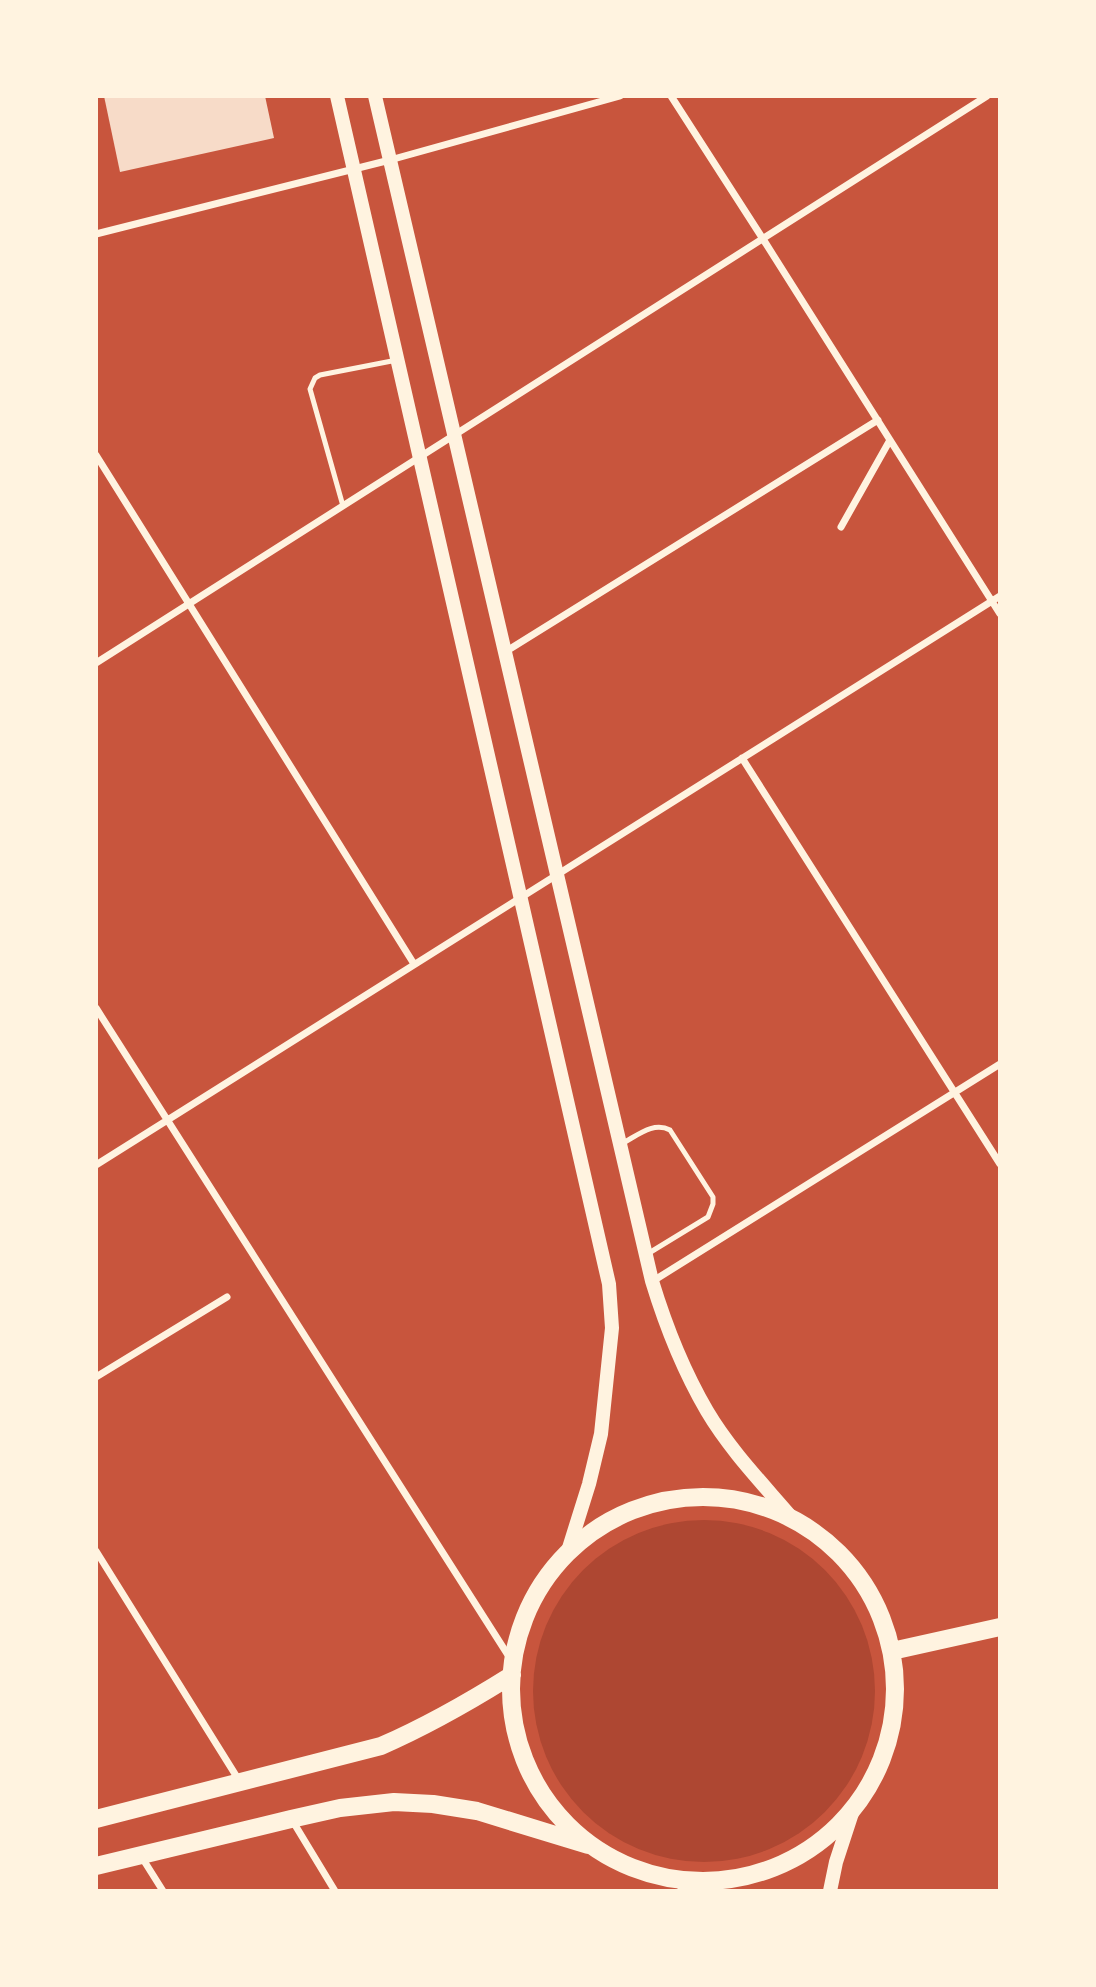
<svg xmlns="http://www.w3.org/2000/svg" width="1096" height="1987" font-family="'Roboto Serif',serif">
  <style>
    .green { fill: #ae4732 }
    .building { fill: #f7dbc8 }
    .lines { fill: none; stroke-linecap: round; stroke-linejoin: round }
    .service { stroke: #fff3e0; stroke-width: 5 }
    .minor { stroke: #fff3e0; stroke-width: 7 }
    .secondary { stroke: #fff3e0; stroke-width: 14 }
    .primary { stroke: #fff3e0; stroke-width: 18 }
  </style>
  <rect width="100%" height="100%" fill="#c8553d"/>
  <path class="green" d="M533 1691a171 171 0 1 1 342 0a171 171 0 1 1-342 0Z"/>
  <path class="building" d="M104,96H265L274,138L120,172Z"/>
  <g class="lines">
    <path class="service" d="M343,506L310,389L315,378L320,375L397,360
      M621,1144C637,1136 653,1121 670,1130L713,1197V1204L708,1217L649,1253"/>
    <path class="minor" d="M671,96L763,239L1000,614
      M96,234L390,160L620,96
      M96,455L414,964
      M841,527L890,440
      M505,652L878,420
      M96,663L987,96
      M742,758L1000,1164
      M96,1008L513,1663
      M96,1165L1000,596
      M653,1281L1000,1064
      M96,1377L227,1297
      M96,1551L240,1782
      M292,1820L335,1891
      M141,1856L163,1891
      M670,1879L687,1891"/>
    <path class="secondary" d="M337,96L609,1284L612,1328L601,1434L589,1484L568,1551
      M375,96L652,1281C666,1327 683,1370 707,1411C730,1450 763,1484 792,1518
      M830,1891L836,1862L853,1810"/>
    <path class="primary" d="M511 1689a192 192 0 1 1 384 0a192 192 0 1 1-384 0Z
      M892,1651L1000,1627
      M96,1819L381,1746C427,1726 469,1702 512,1675
      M96,1866L291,1819L340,1808L394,1802L433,1804L477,1811L588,1845"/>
  </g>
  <rect width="1096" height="1987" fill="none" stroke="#fff3e0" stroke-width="196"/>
</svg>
